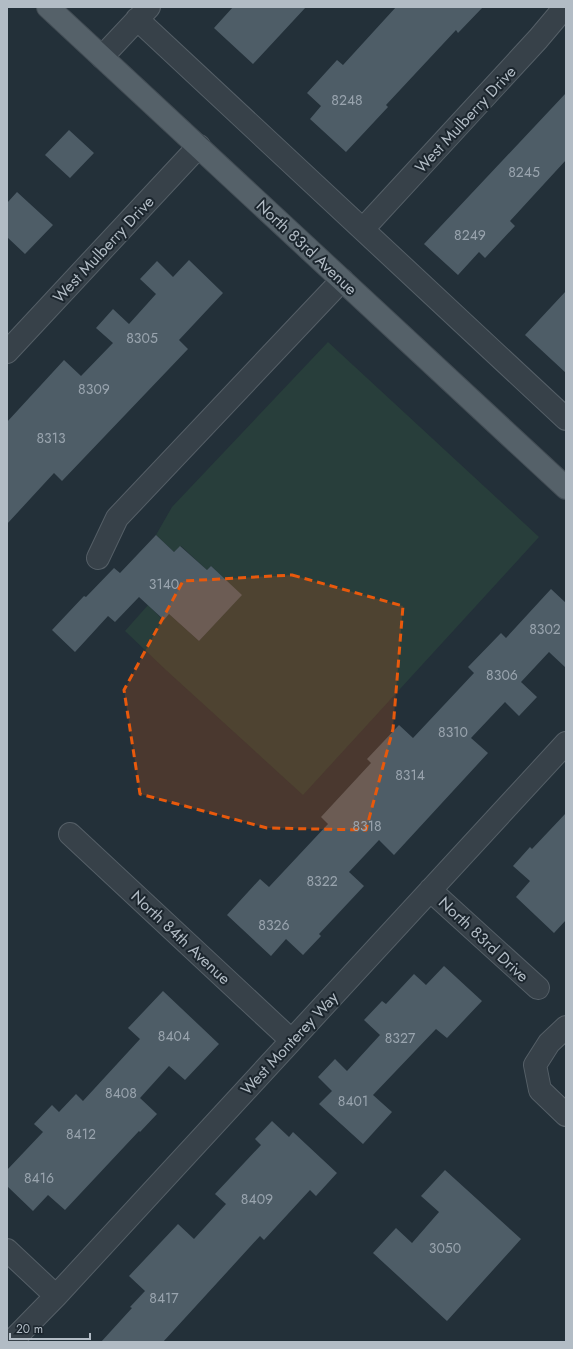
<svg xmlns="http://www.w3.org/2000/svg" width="573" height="1349" font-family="Jost,sans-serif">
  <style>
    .green { fill: #283e3b }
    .building { fill: #4e5d67 }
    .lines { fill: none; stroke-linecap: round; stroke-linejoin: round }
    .minor-casing { stroke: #555f67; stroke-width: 24 }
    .major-casing { stroke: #434d55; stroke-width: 24 }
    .minor { stroke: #374149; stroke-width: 22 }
    .major { stroke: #556169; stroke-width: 22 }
    .marked { fill: #e8590c; fill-opacity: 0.2; stroke: #e8590c; stroke-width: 3; stroke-dasharray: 8 5; stroke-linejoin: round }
    .labels { text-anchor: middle; stroke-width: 4; stroke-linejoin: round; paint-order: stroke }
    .number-label { font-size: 14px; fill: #99a4ae }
    .street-label { font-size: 16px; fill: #b2bcc5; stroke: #1c262e }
  </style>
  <rect width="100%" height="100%" fill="#233039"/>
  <path class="green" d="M328,342L539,537L303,795L166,670L125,631L148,605L163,620L169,614L199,641L241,595L211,566L207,570L181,546L174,552L156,535L172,507Z"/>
  <path class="building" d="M233,7H306L253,64L214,28Z
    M396,7H483L458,33L456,30L386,105L388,107L346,152L310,119L321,106L307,93L337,60L343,65Z
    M566,93V160L510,221L515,226L485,258L479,252L458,275L424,244Z
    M69,130L94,153L70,178L45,155Z
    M17,192L53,225L25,254L7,237V203Z
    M189,260L223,293L179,340L188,349L62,481L54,473L7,524V422L64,360L81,376L113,343L96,328L113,309L129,324L156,294L140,279L157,261L173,277Z
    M566,291V373L525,335Z
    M156,535L174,552L180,546L207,570L211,566L242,595L199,641L169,614L164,620L139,597L115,622L108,616L75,652L52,630L84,596L86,597L114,568L120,573Z
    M551,589L566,603V668L549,652L521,682L537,697L519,716L505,702L471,738L488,753L394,855L379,840L349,872L364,886L319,934L321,936L303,955L286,939L271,956L227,915L260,879L269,887L328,824L321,817L371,763L367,759L399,725L413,738L474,673L468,667L501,633L506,638Z
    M566,813V920L554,933L516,897L530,881L513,866L530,847L532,849Z
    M444,966L482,1001L447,1038L436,1029L373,1095L392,1112L363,1144L319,1104L332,1091L318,1077L335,1059L347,1071L380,1035L364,1020L382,1001L386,1004L414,974L426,985Z
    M163,991L219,1044L185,1080L169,1066L140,1098L157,1114L140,1132L139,1131L65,1210L48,1195L33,1211L7,1186V1170L43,1132L34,1124L52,1105L59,1112L76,1094L83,1101L140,1039L128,1028Z
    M272,1121L289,1137L293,1132L337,1173L316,1196L310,1190L264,1240L260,1236L163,1342H101L132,1308L130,1307L145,1291L129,1276L178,1224L194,1239L226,1204L215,1194L261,1145L255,1139Z
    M445,1170L521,1239L447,1321L373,1253L396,1228L412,1243L439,1212L421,1196Z"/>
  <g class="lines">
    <g class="minor-casing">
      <path id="minor" d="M137,19L566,419
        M102,57L149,7
        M363,229L538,39L565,7
        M7,352L199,146
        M98,558L117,518L342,280
        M70,834L291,1040
        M430,890L538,988
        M566,1027L549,1043L535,1065L540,1090L566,1115
        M7,1250L56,1296
        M11,1342L56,1296L566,743"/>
    </g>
    <g class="major-casing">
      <path id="major" d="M48,7L566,488"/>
    </g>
    <use href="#minor" class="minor"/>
    <use href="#major" class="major"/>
  </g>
  <path class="marked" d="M292,575L403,606L393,729L366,830L267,828L140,794L124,690L183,581Z"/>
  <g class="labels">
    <g class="number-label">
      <text x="347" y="105">8248</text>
      <text x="524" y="177">8245</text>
      <text x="470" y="240">8249</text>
      <text x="142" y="343">8305</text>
      <text x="94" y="394">8309</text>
      <text x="51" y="443">8313</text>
      <text x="164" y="589">3140</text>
      <text x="545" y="634">8302</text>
      <text x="502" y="680">8306</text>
      <text x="453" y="737">8310</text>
      <text x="410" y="780">8314</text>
      <text x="367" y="831">8318</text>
      <text x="322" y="886">8322</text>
      <text x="274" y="930">8326</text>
      <text x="174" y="1041">8404</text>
      <text x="400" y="1043">8327</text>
      <text x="121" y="1098">8408</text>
      <text x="353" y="1106">8401</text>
      <text x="81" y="1139">8412</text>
      <text x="39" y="1183">8416</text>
      <text x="257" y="1204">8409</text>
      <text x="445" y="1253">3050</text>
      <text x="164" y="1303">8417</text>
    </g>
    <g class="street-label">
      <text transform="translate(465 119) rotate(-47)" y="6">West Mulberry Drive</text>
      <text transform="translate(307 247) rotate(43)" y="6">North 83rd Avenue</text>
      <text transform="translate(103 249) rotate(-47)" y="6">West Mulberry Drive</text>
      <text transform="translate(181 937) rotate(43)" y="6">North 84th Avenue</text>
      <text transform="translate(484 939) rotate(43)" y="6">North 83rd Drive</text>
      <text transform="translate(289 1043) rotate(-47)" y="6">West Monterey Way</text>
    </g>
  </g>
  <rect width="573" height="1349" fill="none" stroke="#b2bcc5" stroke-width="16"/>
  <path d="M10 1333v6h80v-6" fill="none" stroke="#b2bcc5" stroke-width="2"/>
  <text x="16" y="1333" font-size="12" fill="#b2bcc5" stroke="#1c262e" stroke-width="3" paint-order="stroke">20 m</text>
</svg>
